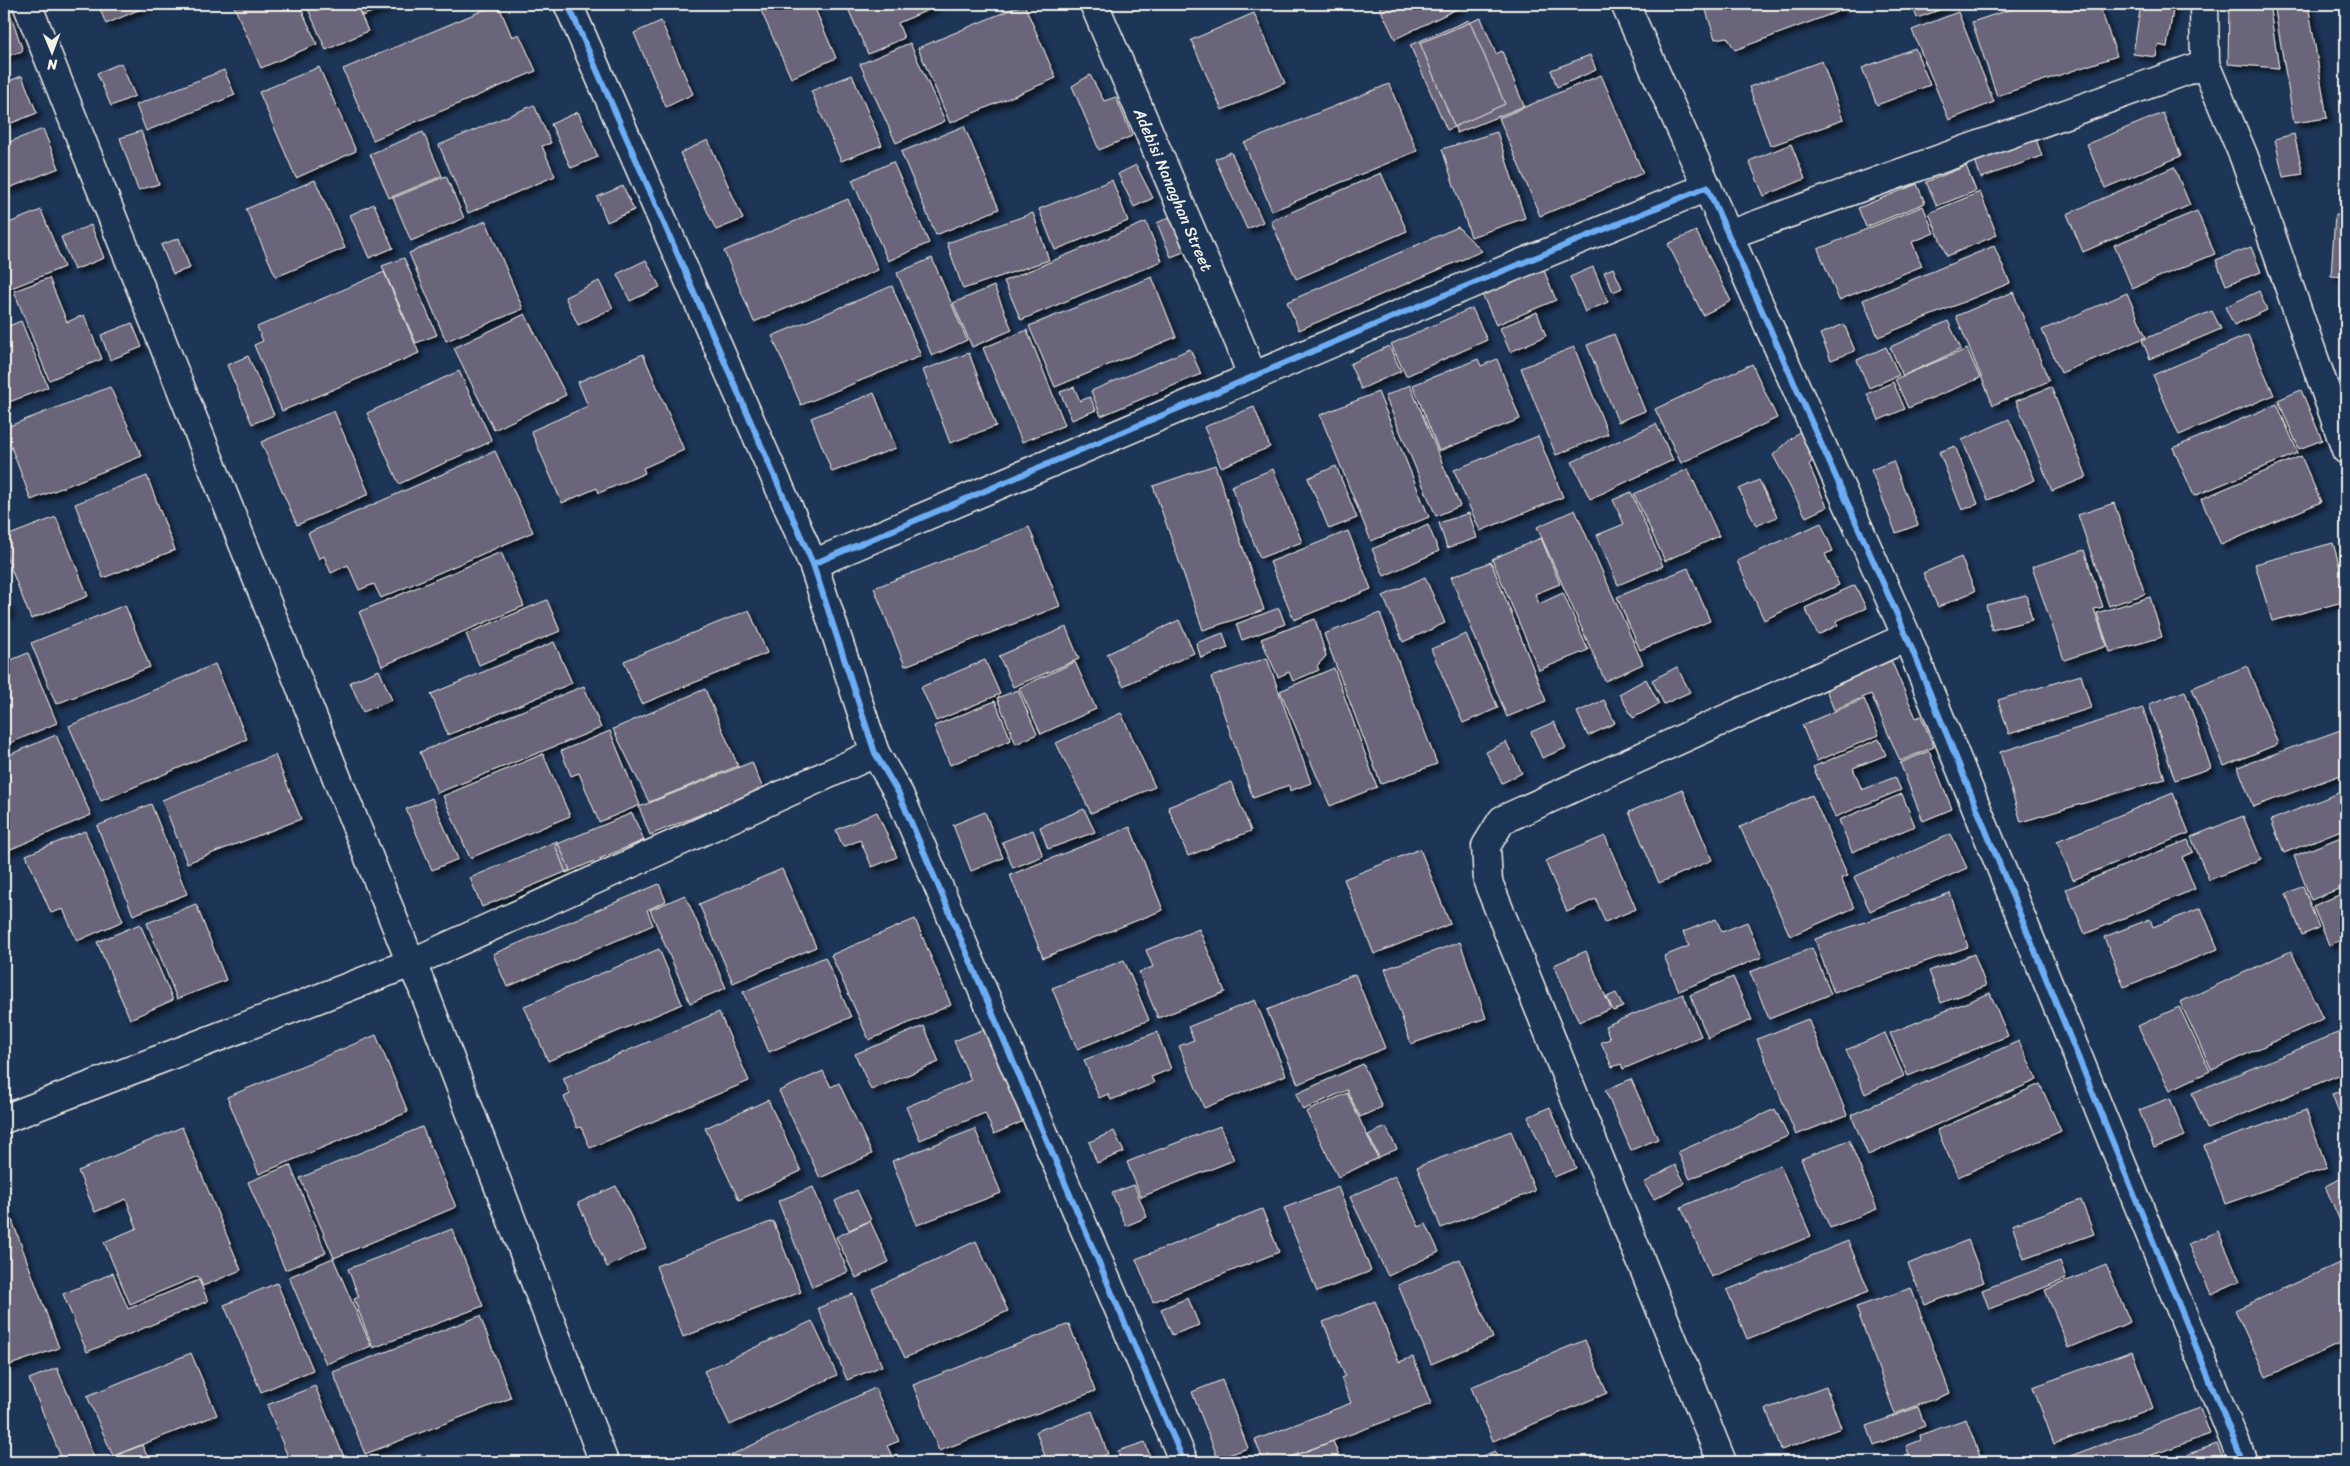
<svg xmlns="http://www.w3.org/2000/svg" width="2350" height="1466" font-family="Sriracha,sans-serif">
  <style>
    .building { fill: #6b657a; stroke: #f4f1e8; filter: url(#shadow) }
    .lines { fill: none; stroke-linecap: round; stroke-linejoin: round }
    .minor-casing { stroke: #f4f1e8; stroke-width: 31 }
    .minor { stroke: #1d3557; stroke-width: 28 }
    .cycleway-casing { stroke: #1d3557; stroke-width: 9 }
    .cycleway { stroke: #6dadf4; stroke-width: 6 }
    .labels { text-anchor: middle; stroke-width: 4.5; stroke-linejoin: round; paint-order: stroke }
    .street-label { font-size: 16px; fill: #f4f1e8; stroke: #1d3557 }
  </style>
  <defs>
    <filter id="shadow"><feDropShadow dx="4.5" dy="4.5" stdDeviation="2.5" flood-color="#0009"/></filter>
  </defs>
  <rect width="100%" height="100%" fill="#1d3557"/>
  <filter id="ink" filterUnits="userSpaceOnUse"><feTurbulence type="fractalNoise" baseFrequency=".02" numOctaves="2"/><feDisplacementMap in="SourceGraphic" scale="10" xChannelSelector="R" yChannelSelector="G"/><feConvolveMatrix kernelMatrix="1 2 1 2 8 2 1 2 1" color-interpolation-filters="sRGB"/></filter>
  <g filter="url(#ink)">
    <path class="building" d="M4,4H7L23,51L4,57Z
      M98,4H152L106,24Z
      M233,4H299L317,44L261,68Z
      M306,4H356L368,31L326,50Z
      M357,4H393L362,16Z
      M498,4L512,37L519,34L536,71L373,140L343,69Z
      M758,4H813L836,58L791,78Z
      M846,4H942L898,23L904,38L868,54Z
      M1024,4L1056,78L950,123L918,48Z
      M1378,4H1467L1395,39Z
      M1704,4H1840L1842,10L1735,50L1727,37L1715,39Z
      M1912,4H1956L1917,18Z
      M2026,4H2099L2117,56L1997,96L1972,22Z
      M2141,4H2174L2167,47L2158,45L2156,57L2133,54Z
      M2229,4H2269L2279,68L2228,64Z
      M2274,4H2308L2327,118L2294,123Z
      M1958,12L1994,102L1949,120L1912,30Z
      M1254,13L1285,83L1222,110L1191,40Z
      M1481,18L1496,54L1502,51L1524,106L1457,133L1420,43Z
      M1469,20L1505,104L1447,130L1410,45Z
      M661,21L693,94L666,107L634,33Z
      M910,43L945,121L896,143L860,64Z
      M1915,48L1930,85L1877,105L1862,68Z
      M1590,55L1596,70L1557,87L1551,70Z
      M1822,61L1843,120L1770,146L1749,87Z
      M121,63L135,96L111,106L97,73Z
      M319,67L356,151L296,178L259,92Z
      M224,70L235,95L146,131L136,105Z
      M852,75L882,145L841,161L811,91Z
      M1090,75L1104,101L1116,97L1132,136L1099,150L1072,86Z
      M1601,75L1643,173L1540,216L1499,118Z
      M22,76L37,113L4,126V83Z
      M1389,84L1417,151L1272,211L1244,143Z
      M534,105L551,143L542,146L555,176L468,213L439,145Z
      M578,112L598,157L571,168L551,124Z
      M2163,113L2181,156L2105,188L2087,144Z
      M964,126L999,209L936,235L901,152Z
      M43,129L59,168L4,190V144Z
      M141,131L159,184L138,190L120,138Z
      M423,132L442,176L389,198L370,154Z
      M1497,132L1525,218L1471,237L1442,149Z
      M2034,133L2042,156L1981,178L1973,154Z
      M2294,134L2303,174L2283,177L2275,139Z
      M708,140L743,219L716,230L680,153Z
      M1791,144L1805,179L1764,196L1749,161Z
      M1231,152L1263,222L1247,229L1215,159Z
      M893,162L929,243L888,261L852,180Z
      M1136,165L1153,198L1134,207L1118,174Z
      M1966,166L1976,191L1937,206L1926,182Z
      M2174,167L2190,205L2083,252L2067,214Z
      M1381,173L1407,231L1296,279L1271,221Z
      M446,176L464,218L411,241L393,198Z
      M315,180L345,248L276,277L246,209Z
      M1112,180L1128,221L1055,250L1039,209Z
      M1917,184L1925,203L1866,227L1858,208Z
      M623,186L634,210L607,222L597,197Z
      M1980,192L1997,235L1947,256L1929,213Z
      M848,199L878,270L754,322L724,251Z
      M374,204L393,248L369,258L350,215Z
      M1923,206L1934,233L1912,242L1922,266L1839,300L1818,249Z
      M41,210L64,267L4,291V225Z
      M2197,211L2215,254L2132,288L2114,245Z
      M1033,213L1049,260L963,289L947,243Z
      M1176,214L1191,249L1171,257L1157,223Z
      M2335,215H2346V277L2331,276Z
      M486,221L523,309L446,341L409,253Z
      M1146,222L1162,261L1021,320L1004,281Z
      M91,225L104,258L74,270L61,237Z
      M1458,227L1482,251L1299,330L1287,302Z
      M1696,231L1731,301L1703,315L1668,244Z
      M179,238L190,268L173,274L161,245Z
      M1994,246L2010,283L1878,337L1863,300Z
      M2251,247L2261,272L2226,285L2216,260Z
      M404,258L437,335L416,343L382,266Z
      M932,258L967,340L932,356L897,273Z
      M646,260L660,287L630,301L617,274Z
      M1593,267L1608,302L1585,312L1570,277Z
      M1543,268L1556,300L1496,325L1482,294Z
      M1613,268L1622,288L1613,292L1604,272Z
      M384,272L419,353L282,411L254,345L263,341L257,327Z
      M1152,277L1176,337L1055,387L1029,326Z
      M49,278L67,322L84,315L102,359L49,380L14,291Z
      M2344,280H2346V310H2340Z
      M599,281L613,308L578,325L565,297Z
      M892,286L921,356L801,405L772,336Z
      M994,286L1012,330L972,347L953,303Z
      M2259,291L2267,310L2234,325L2225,307Z
      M2013,292L2049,381L1993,405L1956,316Z
      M2127,293L2146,337L2061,373L2042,330Z
      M1472,308L1487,340L1406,376L1391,344Z
      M2212,311L2221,329L2150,359L2142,340Z
      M1537,312L1546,336L1510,352L1500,328Z
      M525,314L566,395L494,430L454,348Z
      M21,321L48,387L4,404V328Z
      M1948,321L1961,349L1903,376L1890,347Z
      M132,323L142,347L110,360L101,335Z
      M1844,324L1855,351L1831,360L1820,334Z
      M1027,330L1065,425L1022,442L983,348Z
      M1614,334L1645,411L1618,422L1587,345Z
      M2248,335L2274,395L2179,435L2153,375Z
      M1389,346L1401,371L1361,389L1350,364Z
      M1574,347L1608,434L1556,455L1521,368Z
      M1886,347L1899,375L1869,388L1857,360Z
      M1190,349L1201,374L1101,416L1091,391Z
      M1967,349L1980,378L1908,408L1895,379Z
      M969,353L996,426L950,443L923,370Z
      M643,354L684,450L643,468L645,473L599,493L597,488L562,503L531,431L588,406L578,382Z
      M248,356L274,415L252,424L227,365Z
      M1478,359L1481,366L1497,359L1520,419L1439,451L1413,385Z
      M1752,364L1777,418L1681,463L1655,409Z
      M459,371L492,441L399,484L367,413Z
      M1893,382L1905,409L1879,420L1867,394Z
      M1410,385L1460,506L1436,516L1385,396Z
      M110,387L142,456L31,500L4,428Z
      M1074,387L1080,401L1090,397L1096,410L1072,420L1060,392Z
      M2051,387L2087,477L2052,491L2016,401Z
      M2301,390L2322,440L2299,449L2278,400Z
      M1378,392L1429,517L1371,541L1320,415Z
      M874,393L896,448L832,472L811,418Z
      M2277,404L2298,453L2194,496L2173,448Z
      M1254,407L1270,447L1221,467L1204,427Z
      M334,411L369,494L297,525L261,442Z
      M2009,419L2035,480L1988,500L1962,440Z
      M1656,424L1673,460L1590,499L1572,462Z
      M1800,431L1814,459L1809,465L1827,507L1806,517L1773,455Z
      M1538,436L1563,497L1480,531L1454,470Z
      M1955,446L1978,504L1962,510L1939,452Z
      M495,451L533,532L381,598L374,584L359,590L348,565L331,573L324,556L319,559L308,533Z
      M2301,456L2321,502L2221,545L2201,499Z
      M1893,461L1918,525L1896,533L1871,470Z
      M1215,465L1264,610L1203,630L1153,486Z
      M1336,466L1357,518L1329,529L1308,478Z
      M1273,469L1302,542L1260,558L1231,486Z
      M1688,469L1719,536L1665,561L1634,494Z
      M147,476L175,550L103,578L75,504Z
      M1759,480L1777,517L1756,526L1739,489Z
      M1631,492L1663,566L1618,585L1597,535L1624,524L1613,500Z
      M2114,503L2145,594L2109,606L2078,515Z
      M1575,510L1643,664L1605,681L1537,527Z
      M1469,513L1477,538L1447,548L1439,523Z
      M56,517L88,596L31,619L4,551V537Z
      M1821,523L1833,551L1825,554L1839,585L1764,620L1737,561Z
      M1428,525L1439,551L1384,576L1372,549Z
      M1029,527L1060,606L905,666L874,588Z
      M1348,531L1371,589L1294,620L1270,562Z
      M1541,538L1560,584L1535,594L1539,604L1563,593L1588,650L1539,670L1492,559Z
      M2333,543L2346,589V601L2272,621L2255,564Z
      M2084,550L2103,607L2094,609L2107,646L2064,660L2032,567Z
      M501,552L524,606L382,666L359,612Z
      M1961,557L1975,591L1938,607L1923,573Z
      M1491,562L1546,701L1507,717L1451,577Z
      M1688,568L1710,621L1640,650L1617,597Z
      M1425,577L1445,623L1403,642L1383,596Z
      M1855,585L1866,608L1836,621L1838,625L1818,635L1805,608Z
      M2026,595L2032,620L1992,630L1986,605Z
      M4,597L10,612L4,615Z
      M2150,597L2162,637L2110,652L2097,613Z
      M547,600L560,631L479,665L466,634Z
      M125,605L150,667L56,704L31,643Z
      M1279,608L1285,624L1242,640L1236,624Z
      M749,610L767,653L642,704L624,661Z
      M1380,613L1437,764L1381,784L1324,634Z
      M1315,619L1326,656L1317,666L1319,670L1293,681L1289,672L1278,677L1261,639Z
      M1179,620L1194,653L1123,686L1107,654Z
      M1066,627L1079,659L1013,687L999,656Z
      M1223,633L1228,648L1201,658L1196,643Z
      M1466,634L1498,708L1463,723L1431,649Z
      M554,642L572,683L448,735L431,694Z
      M28,653L57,723L8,744L4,733V663Z
      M1267,658L1311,783L1290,791L1289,785L1253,798L1211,677Z
      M985,660L1000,694L936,721L921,687Z
      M1891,660L1916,718L1921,716L1934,747L1900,761L1871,694L1834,710L1825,687Z
      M1075,662L1096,709L1041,734L1019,688Z
      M215,664L247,739L101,801L69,726Z
      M2247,666L2278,744L2224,766L2192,688Z
      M1677,667L1690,692L1664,704L1652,680Z
      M1334,668L1377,787L1330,806L1280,691Z
      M379,670L392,700L363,712L350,682Z
      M2081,675L2091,708L2009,734L1998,700Z
      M1646,679L1659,704L1633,718L1619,694Z
      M584,686L601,728L437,793L420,752Z
      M705,689L738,766L649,802L613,729Z
      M1018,690L1037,734L1016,744L997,698Z
      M2185,691L2211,768L2175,780L2149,704Z
      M1864,699L1879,735L1817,761L1802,725Z
      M1604,700L1615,723L1588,736L1577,712Z
      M995,701L1011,740L950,765L934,726Z
      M2143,708L2165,779L2021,822L2000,752Z
      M1121,713L1155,787L1091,813L1056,743Z
      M1554,722L1566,748L1542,758L1531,732Z
      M2346,728V773L2253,807L2238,767Z
      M610,731L640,805L599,822L579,773L571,776L561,751Z
      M56,735L91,815L4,852V757Z
      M1879,739L1886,755L1853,768L1862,790L1895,777L1901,790L1835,817L1813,767Z
      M1506,742L1522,773L1502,783L1486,752Z
      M1929,751L1952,809L1923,821L1900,763Z
      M543,754L570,816L470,858L443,796Z
      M275,755L301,819L187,863L162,800Z
      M752,762L763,789L650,835L639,807Z
      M1231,782L1251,831L1188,856L1168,807Z
      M1682,789L1712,860L1659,883L1629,812Z
      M2346,790V828L2284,853L2271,820Z
      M2173,793L2189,833L2073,880L2057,841Z
      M1902,794L1915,826L1852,852L1839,820Z
      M1812,795L1848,876L1841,878L1854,908L1790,936L1740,827Z
      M432,798L458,859L432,870L406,809Z
      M151,804L187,894L133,915L97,826Z
      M1084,809L1095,832L1048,849L1040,827Z
      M877,812L897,857L872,867L860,840L843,847L836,830Z
      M985,812L1003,858L971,871L953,825Z
      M632,813L644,840L566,873L555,845Z
      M2243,816L2261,859L2209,880L2191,837Z
      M1130,827L1163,910L1043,958L1010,875Z
      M1033,830L1043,856L1013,868L1002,842Z
      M85,831L123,921L77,941L63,909L51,913L26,855Z
      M1951,834L1967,868L1870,911L1854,877Z
      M2346,835V886L2311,900L2294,856Z
      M1605,836L1636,909L1605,922L1596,899L1567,912L1545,861Z
      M2188,840L2193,852L2182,857L2195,889L2085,934L2066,889Z
      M557,841L570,870L482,907L470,878Z
      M1420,849L1450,924L1374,954L1344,879Z
      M782,869L816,947L733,983L699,904Z
      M659,884L666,901L647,910L653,925L507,987L493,954Z
      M2303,886L2319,928L2302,935L2286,894Z
      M2346,892V938L2329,945L2313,906Z
      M1950,893L1968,947L1834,993L1815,939Z
      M685,895L726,988L690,1003L650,910Z
      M196,904L226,980L177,999L147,923Z
      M2201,908L2218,949L2124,987L2104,937L2150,919L2153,927Z
      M915,919L951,1005L869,1040L831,955Z
      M1716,919L1722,932L1747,922L1762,957L1679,991L1664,956L1689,946L1683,932Z
      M140,924L173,1000L130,1019L97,942Z
      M1199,929L1225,992L1158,1018L1139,972L1153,967L1146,950Z
      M1460,942L1486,1018L1411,1044L1385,969Z
      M1812,948L1831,994L1769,1019L1750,972Z
      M659,949L682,1004L548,1061L524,1006Z
      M1586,951L1611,1009L1579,1022L1554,965Z
      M2291,951L2323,1019L2212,1070L2180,1002Z
      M1974,954L1986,986L1941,1003L1929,971Z
      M825,957L851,1017L769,1052L743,992Z
      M1124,960L1149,1020L1077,1049L1052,988Z
      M1355,974L1385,1048L1298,1084L1267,1010Z
      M1733,977L1752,1020L1708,1038L1690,995Z
      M1616,993L1623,1007L1613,1011L1607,997Z
      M1990,993L2008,1036L1908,1076L1890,1033Z
      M1683,994L1701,1036L1623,1069L1621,1064L1612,1067L1601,1042L1610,1039L1605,1026Z
      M1255,1000L1286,1075L1204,1108L1179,1046L1194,1040L1188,1027Z
      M2179,1007L2210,1071L2170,1090L2138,1026Z
      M719,1012L749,1081L590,1148L581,1127L577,1128L564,1097L570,1094L563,1078Z
      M1808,1019L1847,1115L1796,1135L1757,1039Z
      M924,1026L939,1062L871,1090L855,1054Z
      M987,1028L1026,1120L994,1134L985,1113L920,1140L906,1107L971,1080L954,1041Z
      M1157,1032L1171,1069L1151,1077L1154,1083L1111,1100L1108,1094L1099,1098L1084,1060Z
      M2340,1032L2346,1047V1072L2207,1129L2192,1093Z
      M1885,1033L1904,1076L1865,1094L1846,1050Z
      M376,1035L408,1112L259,1174L227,1097Z
      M2019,1041L2037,1080L1868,1155L1851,1115Z
      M1363,1064L1382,1107L1360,1117L1347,1090L1303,1110L1296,1094Z
      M823,1071L831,1087L839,1083L872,1154L820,1178L779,1091Z
      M1631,1079L1658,1139L1631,1150L1605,1090Z
      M2040,1084L2061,1131L1958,1177L1937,1130Z
      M2346,1089V1130L2332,1094Z
      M1347,1093L1378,1158L1338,1177L1306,1112Z
      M2170,1098L2185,1136L2154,1148L2139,1110Z
      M768,1100L801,1171L739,1200L705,1128Z
      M1550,1107L1576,1168L1554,1177L1528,1117Z
      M1775,1109L1788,1136L1690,1179L1678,1152Z
      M2306,1110L2327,1168L2225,1204L2204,1146Z
      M1220,1126L1234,1160L1141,1197L1127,1162Z
      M182,1127L241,1270L203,1286L198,1276L130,1304L104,1242L137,1228L126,1199L95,1212L78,1171Z
      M422,1127L456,1207L334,1258L300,1178Z
      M1386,1127L1397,1149L1379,1157L1368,1135Z
      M975,1129L1001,1193L917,1225L892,1161Z
      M1114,1131L1124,1152L1097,1163L1089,1142Z
      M1511,1131L1535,1191L1441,1228L1417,1167Z
      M1849,1140L1877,1209L1830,1228L1801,1159Z
      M290,1165L326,1253L285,1270L248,1182Z
      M1675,1165L1685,1183L1654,1199L1644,1183Z
      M1780,1165L1811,1236L1711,1277L1681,1207Z
      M1395,1176L1419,1227L1426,1224L1439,1252L1388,1276L1350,1197Z
      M2346,1176V1226L2343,1228L2325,1186Z
      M1134,1185L1147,1217L1126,1226L1112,1193Z
      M616,1186L646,1248L607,1267L578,1203Z
      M813,1187L848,1272L812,1287L778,1201Z
      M1338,1187L1371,1271L1317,1292L1284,1208Z
      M857,1190L871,1220L849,1230L835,1201Z
      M2081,1200L2094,1234L2024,1259L2012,1225Z
      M8,1209L59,1348L4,1367V1210Z
      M1262,1209L1279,1252L1153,1302L1136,1259Z
      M773,1221L801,1292L683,1337L656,1266Z
      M870,1221L889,1262L856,1278L836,1237Z
      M452,1229L483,1306L373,1348L354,1299L359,1297L348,1269Z
      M2218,1231L2240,1281L2211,1294L2188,1244Z
      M1968,1240L1984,1282L1925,1305L1908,1264Z
      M976,1241L1008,1311L905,1358L872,1289Z
      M1848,1241L1869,1291L1747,1339L1727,1290Z
      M333,1258L371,1346L326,1364L289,1277Z
      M1460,1259L1493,1338L1431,1364L1398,1285Z
      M2346,1260V1341L2266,1377L2235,1310Z
      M2060,1261L2066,1279L1989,1309L1982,1290Z
      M2106,1265L2130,1322L2069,1348L2045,1290Z
      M113,1273L128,1309L199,1280L208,1301L87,1352L63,1294Z
      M277,1283L313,1370L261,1392L224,1305Z
      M1911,1288L1950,1393L1895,1414L1856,1307Z
      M853,1294L882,1366L847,1380L818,1308Z
      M1188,1298L1199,1325L1172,1335L1161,1309Z
      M1375,1301L1399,1362L1413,1357L1431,1404L1277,1462H1264L1255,1440L1351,1403L1341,1378L1345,1376L1323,1322Z
      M480,1316L511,1398L365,1454L333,1372Z
      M812,1321L837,1375L730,1425L704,1371Z
      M1069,1324L1095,1391L939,1451L913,1385Z
      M1585,1340L1607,1393L1493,1441L1471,1387Z
      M2132,1351L2153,1408L2054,1444L2033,1387Z
      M191,1353L217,1415L113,1456L87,1396Z
      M57,1368L94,1457L82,1462H63L29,1379Z
      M1222,1380L1248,1448L1218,1459L1192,1392Z
      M315,1386L346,1462H290L267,1405Z
      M1826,1387L1841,1428L1781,1450L1766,1409Z
      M875,1388L899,1441L887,1446L895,1462H734L731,1455Z
      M1918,1407L1925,1426L1874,1445L1867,1426Z
      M2200,1408L2210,1434L2133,1462H2054Z
      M1092,1411L1108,1454L1086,1462H1047L1036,1431Z
      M1966,1419L1982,1462H1912L1906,1446L1921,1440L1920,1435Z
      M1333,1441L1341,1462H1284L1283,1460Z
      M1145,1442L1152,1462H1122L1118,1451Z
      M2217,1444L2224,1462H2191L2188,1454Z
      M142,1445L150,1462H101Z
      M1495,1451L1499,1462H1470V1461Z
      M421,1454L425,1462H400Z"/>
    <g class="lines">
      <g class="minor-casing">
        <g id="minor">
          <path d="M27,4L411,963L422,986L604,1462"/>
          <path d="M568,4L813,564L875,753L899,794L1184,1462"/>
          <path id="s1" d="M1094,4L1240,344L1252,377"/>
          <path d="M1625,4L1707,187"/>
          <path d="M2204,4L2205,64L2244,157L2346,450"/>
          <path d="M1728,235L2205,64"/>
          <path d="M813,564L1447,294L1707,187L1907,637L2243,1462"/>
          <path d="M4,1119L411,963L875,753"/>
          <path d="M1722,1462L1488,882L1486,846L1502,820L1907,637"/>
        </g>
      </g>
      <use href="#minor" class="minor"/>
      <g class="cycleway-casing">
        <path id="cycleway" d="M568,4L813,564L875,753L899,794L1184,1462
          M813,564L1447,294L1707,187L1907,637L2243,1462"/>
      </g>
      <use href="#cycleway" class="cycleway"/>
    </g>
  </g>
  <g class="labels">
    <g class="street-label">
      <text dy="6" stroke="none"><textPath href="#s1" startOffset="202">Adebisi Nanaghan Street</textPath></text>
    </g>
  </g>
  <rect width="2350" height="1466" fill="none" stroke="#1d3557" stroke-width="20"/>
  <rect x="10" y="10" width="2330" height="1446" fill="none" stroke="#f4f1e8" stroke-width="2" filter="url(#ink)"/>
  <g transform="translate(52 52) rotate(179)" stroke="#1d3557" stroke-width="4" paint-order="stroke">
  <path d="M0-4L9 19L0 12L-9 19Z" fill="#f4f1e8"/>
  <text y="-8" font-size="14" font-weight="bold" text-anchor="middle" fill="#f4f1e8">N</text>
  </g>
</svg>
